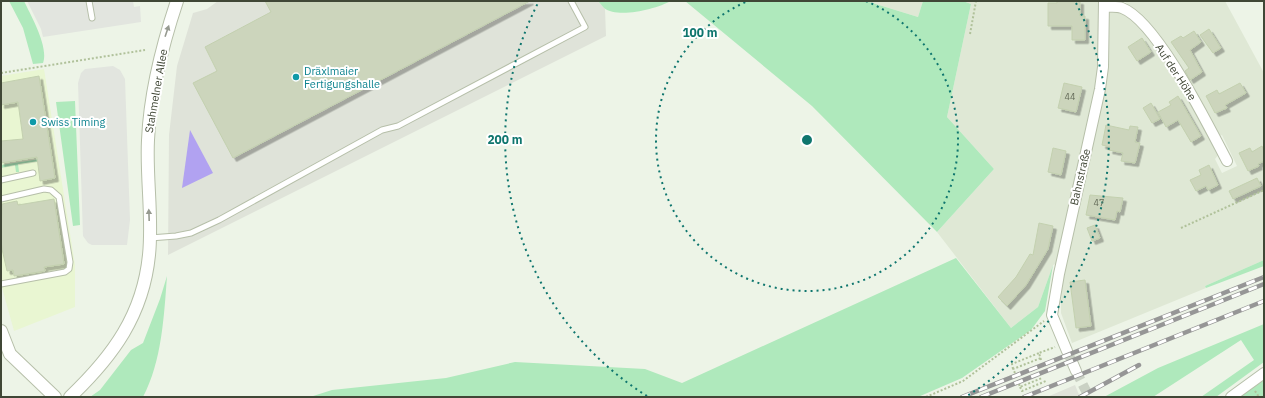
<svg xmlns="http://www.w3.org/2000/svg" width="1265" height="398" font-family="'IBM Plex Sans',sans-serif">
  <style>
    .residential { fill: #dfe8d5 }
    .commercial { fill: #e9f6d2 }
    .industrial { fill: #dfe3d9 }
    .green { fill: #afe9bc }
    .parking { fill: #e2e5df }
    .water { fill: #b1a2f1 }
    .building { fill: #ccd5bc; stroke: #c3d0af; filter: url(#shadow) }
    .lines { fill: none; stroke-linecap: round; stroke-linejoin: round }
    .minor-tunnel { stroke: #cad1c4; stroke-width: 10; stroke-dasharray: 10 5; stroke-linecap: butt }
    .service-casing { stroke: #b6bfa9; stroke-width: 7 }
    .minor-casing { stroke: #b6bfa9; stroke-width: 12 }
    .tertiary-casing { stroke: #b6bfa9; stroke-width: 14 }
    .path { stroke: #b0c19a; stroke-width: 2; stroke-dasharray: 2 2; stroke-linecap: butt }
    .service { stroke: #fff; stroke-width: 5 }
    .minor { stroke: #fff; stroke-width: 10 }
    .tertiary { stroke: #fff; stroke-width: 12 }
    .rail-casing { stroke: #969696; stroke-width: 4.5 }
    .rail { stroke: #fff; stroke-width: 3; stroke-dasharray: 9; stroke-linecap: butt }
    .oneway { fill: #969a90 }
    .ring { fill: none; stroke: #0f766e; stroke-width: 2; stroke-dasharray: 2 4 }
    .culture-dot { fill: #0f9aa8; stroke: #fff; stroke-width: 1.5 }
    .labels { text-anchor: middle; stroke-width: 4; stroke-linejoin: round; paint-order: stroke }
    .number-label { font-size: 9px; fill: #636a58 }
    .culture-label { font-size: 11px; fill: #0d838f; stroke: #fff; text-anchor: start }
    .street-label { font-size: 11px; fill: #404736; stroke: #fff }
    .centre { fill: #0f766e; stroke: #fff; stroke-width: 2 }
    .ring-label { font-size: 12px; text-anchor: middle; font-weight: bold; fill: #0f766e; stroke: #fff; stroke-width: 4; stroke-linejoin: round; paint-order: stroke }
  </style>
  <defs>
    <filter id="shadow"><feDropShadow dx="3.5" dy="3.5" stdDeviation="0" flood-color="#0004"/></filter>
  </defs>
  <rect width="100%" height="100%" fill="#edf4e7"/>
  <path class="residential" d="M866,1H923L918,17Z
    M963,1H1099L1101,68L1058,263L1053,265L1038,307L1011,328L937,232L994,169L947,117L971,4Z
    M1124,1H1225L1264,73V260L1205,286L1206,288L1072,343L1061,313V300L1063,278L1107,69L1109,13H1123L1146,33L1195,110L1219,154L1215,159L1222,173L1237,166L1222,135L1219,136L1199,100L1142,17Z"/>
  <path class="commercial" d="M44,69L75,265V307L14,331L1,284V76Z"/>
  <path class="industrial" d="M218,1H598L605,9L606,36L168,255L169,135L177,66L193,13L207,9Z
    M1075,385L1080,397H1047Z"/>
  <path class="green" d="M9,1H24C31,16 49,47 43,63L33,64L23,28Z
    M598,1H671C656,9 618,19 604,8C602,6 600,3 598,1Z
    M685,1H866L918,17L923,1H963L971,4L947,117L994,169L937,232L812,106Z
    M75,101L80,225L73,226L56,102Z
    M40,159V161L18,164L19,172H16L15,165L1,168V165Z
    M956,258L1011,328L1038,307L1053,265L1045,311L1031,330L962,378L918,397H310L332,390L446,378L515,362L645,369L682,383Z
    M1264,260V266L1206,288L1205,286Z
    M167,276C164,316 162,361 143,397H90L100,390L131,350L143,343L160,299Z
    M1264,324V362L1216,397H1201L1254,360L1241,340L1153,397H1104L1158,368Z
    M1264,380V397H1240L1241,396Z"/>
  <path class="parking" d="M27,1H133L134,7L140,6L141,22L43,37L41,29Z
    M113,66L120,70L125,79L130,220L127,245H92L88,243L83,236L78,83L81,73L85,69Z"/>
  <path class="water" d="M190,130L213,173L182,188Z"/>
  <path class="building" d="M265,1H530L233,158L193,83L217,71L205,47L271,12Z
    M1057,1H1080V16H1085V40H1072V26H1048V3H1057Z
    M1209,29L1221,48L1213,53L1200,35Z
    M1194,31L1201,42L1190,50L1202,72L1190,80L1185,71L1189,68L1171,42L1181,36L1183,38Z
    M1142,38L1151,52L1137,61L1128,47Z
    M39,76L55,178L40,181L37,157L1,163V141L23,139L18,102L1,105V83Z
    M1064,83L1082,87L1076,112L1058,108Z
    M1240,83L1246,93L1225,105L1227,108L1215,113L1206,96L1217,90L1219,94Z
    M1178,96L1201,136L1191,142L1178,120L1166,127L1158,112L1171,105L1169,102Z
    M1151,103L1160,119L1152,123L1143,108Z
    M1106,125L1129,130L1130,126L1138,127L1135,142L1140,143L1135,163L1121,161L1123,153L1109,150L1110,147L1102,145Z
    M1262,146L1264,151V161L1258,164L1259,166L1248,171L1239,153L1250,148L1252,152Z
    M1053,148L1066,151L1061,175L1048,172Z
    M1209,165L1218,185L1208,190L1206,186L1196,191L1190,180L1201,175L1199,170Z
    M1257,178L1261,186L1233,199L1229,191Z
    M1090,195L1123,198L1120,212L1117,211L1115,220L1086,215Z
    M54,199L64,264L44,267L45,271L14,276L13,270L7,271L2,249L1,240L2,204L17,201L18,205Z
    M1039,223L1053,226L1048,249L1026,285L1007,306L998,297L1016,277L1030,254L1033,255Z
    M1095,225L1100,238L1092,241L1087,228Z
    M1085,280L1091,326L1076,328L1070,282Z"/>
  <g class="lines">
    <path class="minor-tunnel" d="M1067,351L1073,364
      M1076,371L1089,397"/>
    <g class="service-casing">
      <path id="service" d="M89,1L92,18
        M1,180L33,173
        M1,199L44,189L51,190L59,197L70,262L69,269L65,272L1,284
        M150,238L176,236L191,233L219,220L382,130L398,126L585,27L571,1"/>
    </g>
    <g class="minor-casing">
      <path id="minor" d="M1104,7C1110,7 1117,6 1122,8C1157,21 1209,127 1227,161
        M1067,351L1052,315L1059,274L1100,89L1103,67L1104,1
        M1073,364L1076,371
        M1231,397L1264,373"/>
    </g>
    <g class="tertiary-casing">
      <path id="tertiary" d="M1,331L10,354L55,397
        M70,397C113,356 143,315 149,255C153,217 146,178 148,140C150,92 162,46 177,1"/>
    </g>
    <path class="path" d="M970,34L976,1
      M1,73L145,50
      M1181,228L1264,190
      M1041,360L1039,353L1055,347
      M1013,369L1012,364L1039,353
      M1015,373L1013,369L1041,358
      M1019,384L1020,387L1042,378
      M1020,387L1022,391L1046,381
      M1255,391L1259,397
      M926,397L963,381L1044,321"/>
    <use href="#service" class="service"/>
    <use href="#minor" class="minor"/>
    <use href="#tertiary" class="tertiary"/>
    <g class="rail-casing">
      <path id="rail" d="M962,397L1264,277
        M981,397L1264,284
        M1024,397L1264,301
        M1080,397L1139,365"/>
    </g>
    <use href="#rail" class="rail"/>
  </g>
  <defs><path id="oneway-solid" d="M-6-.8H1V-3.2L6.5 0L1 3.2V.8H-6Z"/></defs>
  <g class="oneway">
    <use href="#oneway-solid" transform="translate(167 31) rotate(-71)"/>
    <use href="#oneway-solid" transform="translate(149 215) rotate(-92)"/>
  </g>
  <g class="ring">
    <path d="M866 1A151 151 0 1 1 748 1"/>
    <path d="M647 396A302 302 0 0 1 538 3M1076 3A302 302 0 0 1 967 396"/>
  </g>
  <g class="culture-dot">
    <circle cx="296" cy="77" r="4"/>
    <circle cx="33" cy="122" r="4"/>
  </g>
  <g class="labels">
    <g class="number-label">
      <text x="1070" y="100">44</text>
      <text x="1099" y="206">47</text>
    </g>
    <g class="culture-label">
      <text x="304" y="75">Dräxlmaier<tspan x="304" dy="13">Fertigungshalle</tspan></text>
      <text x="41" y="126">Swiss Timing</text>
    </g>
    <g class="street-label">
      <text transform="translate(1176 72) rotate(57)" y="4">Auf der Höhe</text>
      <text transform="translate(156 91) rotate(-80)" y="4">Stahmelner Allee</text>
      <text transform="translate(1080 177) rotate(-77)" y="4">Bahnstraße</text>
    </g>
  </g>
  <circle cx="807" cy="140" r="6" class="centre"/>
  <g class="ring-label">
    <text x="700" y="37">100 m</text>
    <text x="505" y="144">200 m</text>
  </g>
  <rect width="1265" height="398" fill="none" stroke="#404736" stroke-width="4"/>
</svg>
